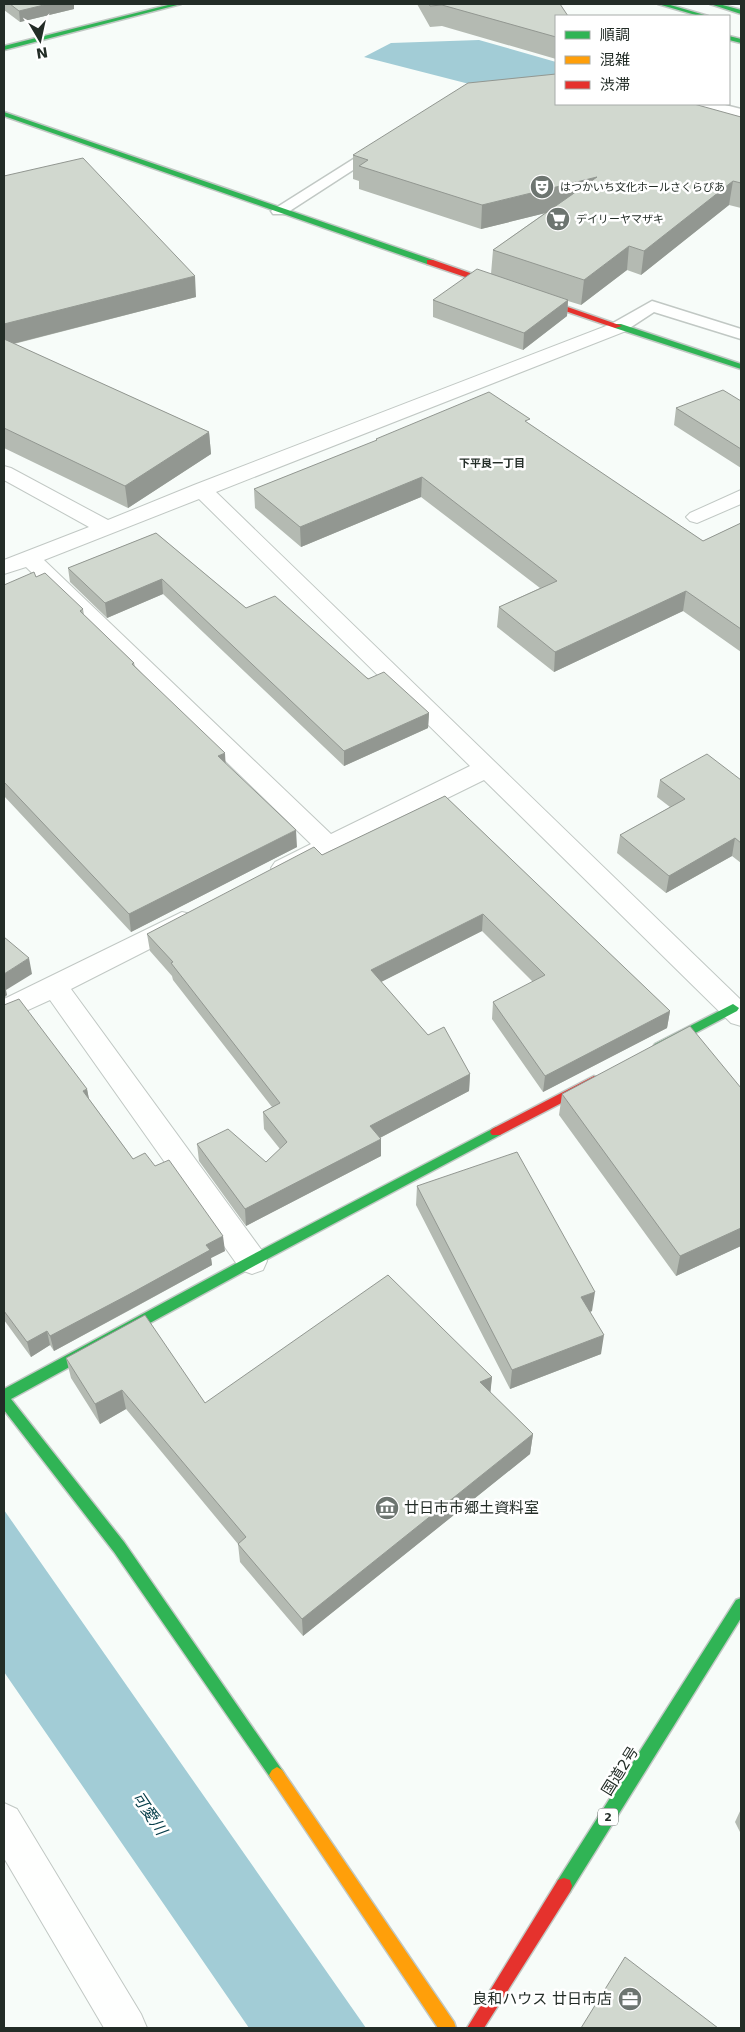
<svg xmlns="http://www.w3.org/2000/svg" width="745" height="2032" font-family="'DejaVu Sans','Noto Sans JP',sans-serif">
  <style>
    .water { fill: #a2ccd6 }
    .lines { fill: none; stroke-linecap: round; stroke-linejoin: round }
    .lane-casing { stroke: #c1c8c4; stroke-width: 3 }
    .street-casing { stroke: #c1c8c4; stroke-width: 2 }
    .fast-casing { stroke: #c1c8c4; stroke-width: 3 }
    .slow-casing { stroke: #c1c8c4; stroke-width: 3 }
    .jam-casing { stroke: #c1c8c4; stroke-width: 3 }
    .lane { fill: #fefffe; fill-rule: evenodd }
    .street { fill: #fefffe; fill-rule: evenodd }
    .fast { fill: #30b455; fill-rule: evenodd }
    .slow { fill: #ff9f0a; fill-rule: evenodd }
    .jam { fill: #e5322d; fill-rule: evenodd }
    .wall { fill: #b4bab2 }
    .shaded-wall { fill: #929791 }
    .building { fill: #d1d8cf; stroke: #929791 }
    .labels { text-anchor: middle; stroke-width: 5; stroke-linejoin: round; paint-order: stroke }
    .far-poi-label { font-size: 11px; fill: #232d27; stroke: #fff; text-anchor: start }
    .far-neighbourhood-label { font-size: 11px; font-weight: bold; fill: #232d27; stroke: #fff }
    .shield { fill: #fff; stroke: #656c68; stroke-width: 1 }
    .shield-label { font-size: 11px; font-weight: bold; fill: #232d27 }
    .near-poi-label { font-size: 15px; fill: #232d27; stroke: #fff; text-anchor: start }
    .near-street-label { font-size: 15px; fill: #232d27; stroke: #fff }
    .near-water-label { font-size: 16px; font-style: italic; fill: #0a404c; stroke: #fff }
  </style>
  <rect width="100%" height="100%" fill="#f7fcf9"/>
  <path class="water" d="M479,40L556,62V81L481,87L364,57L391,43Z
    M4,1510L366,2028H249L4,1672Z"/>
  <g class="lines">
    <g class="lane-casing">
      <path id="lane" d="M698,104H721L741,109V117L700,107Z
        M382,141L387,142L389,145L387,148L285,214H273L271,211Z
        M652,301L741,329V339L654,312L625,331H613L611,327L613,323Z"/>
    </g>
    <g class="street-casing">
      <path id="street" d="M619,321L626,323L628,327L626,331L216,492L741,1000V1026L731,1023L484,780L293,874L284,877L275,874L271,868L275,862L311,844L26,567L4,574V560L89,527L4,480V466L11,468L108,520L194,485ZM199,499L470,766L331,834L44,560Z
        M741,490V504L697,523L690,521L686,517L690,513Z
        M182,912L191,914L195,921L191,928L71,989L263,1252L267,1261L263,1270L252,1274L241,1270L50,1000L4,1021V999Z
        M4,1803L17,1809L141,2014L147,2028H104L4,1858Z"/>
    </g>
    <g class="fast-casing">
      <path id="fast" d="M172,4H181L4,50V46Z
        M658,4H667L708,16H699Z
        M710,4H719L741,10V14Z
        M729,36L741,39V43L729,40Z
        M4,112L433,260L434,262L427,264L4,116Z
        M615,324H621L741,364V369L615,328Z
        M733,1004L739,1008L737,1011L663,1050H655L653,1047L655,1044Z
        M496,1127L500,1129L502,1132L500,1135L256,1265L11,1399L124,1542L282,1770L285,1775L282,1780L277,1783L272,1780L114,1552L4,1410V1389L248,1257Z
        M741,1598V1618L570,1892L564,1894L558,1892L556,1886L558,1880L736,1600Z"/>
    </g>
    <g class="slow-casing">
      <path id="slow" d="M277,1767L282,1770L454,2022L456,2028H438L272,1780L269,1775L272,1770Z"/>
    </g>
    <g class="jam-casing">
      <path id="jam" d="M427,260H433L622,326L615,328L427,264Z
        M594,1076L598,1078L600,1081L598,1084L500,1135H492L490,1132L492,1129Z
        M564,1878L570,1880L572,1886L570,1892L484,2028H467L558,1880Z"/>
    </g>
    <use href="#lane" class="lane"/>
    <use href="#street" class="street"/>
    <use href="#fast" class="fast"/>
    <use href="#slow" class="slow"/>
    <use href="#jam" class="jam"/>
  </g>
  <path class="wall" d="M4,4H74V9L20,22L4,10Z
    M417,4H560L556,16V59L442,26L430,27Z
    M741,117V208L729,205L641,275L627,270L581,305L568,301L567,316L523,350L433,317V300L491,274L493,250L545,213L481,229L359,189V181L353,179V155Z
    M4,176L196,297L14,344L209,432L211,454L128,508L4,448Z
    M741,401V468L674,425L676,408Z
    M529,424L703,541L741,523V652L683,611L554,672L497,627L499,607L540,588L421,497L301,547L255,508L254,489L376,441V439Z
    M156,533L246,608L429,713L428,728L344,766L163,594L107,618L70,582L68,568Z
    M36,577L83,609L84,615L134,663L135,666L226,763L297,847L131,932L4,796V585Z
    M660,780H741V863L732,856L666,893L617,853L620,835L670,807L657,797Z
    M445,796L670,1011L667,1028L543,1092L492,1019L493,1002L533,982L482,931L381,982L428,1035L470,1074L469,1091L380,1138L381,1156L246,1226L199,1161L197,1144L266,1162L280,1149L264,1129L263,1112L272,1107L173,980L172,976L150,951L147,934L322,855Z
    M4,1005L87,1089L89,1099L133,1159L155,1166L225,1251L211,1258L212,1265L130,1310L54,1351L50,1345L31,1357L4,1320Z
    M741,1088V1246L676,1276L559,1115L562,1094Z
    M417,1186L592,1311L590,1312L601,1354L510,1389L416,1205Z
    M66,1358L205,1403L492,1377L490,1392L533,1434L530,1454L303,1636L240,1562L238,1544L126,1409L100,1424L71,1378Z
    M741,1809V1834L735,1822Z"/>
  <path class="shaded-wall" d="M48,4H74V9L20,22L19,11Z
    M597,177L595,201L481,229L482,205Z
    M733,181L729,205L641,275L644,251Z
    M629,246L627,270L581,305L584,280Z
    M195,276L196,297L4,346V324Z
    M568,300L567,316L523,350L524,333Z
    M209,432L211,454L128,508L125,486Z
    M422,477L421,497L301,547L300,527Z
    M162,579L163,594L107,618L105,603Z
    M686,591L683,611L554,672L555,652Z
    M429,713L428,728L344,766V751Z
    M225,753L226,771L218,756Z
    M296,830L297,847L131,932L129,914Z
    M735,838L732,856L666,893L669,876Z
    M483,914L482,931L371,987V970Z
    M29,958L32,974L6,990L7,995L4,998V974Z
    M670,1011L667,1028L543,1092L545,1076Z
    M470,1074L469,1091L370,1143V1126Z
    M87,1089L90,1105L83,1091Z
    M381,1139V1156L246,1226L245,1209Z
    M741,1228V1246L676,1276L680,1256Z
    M223,1236L225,1251L211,1258L212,1265L54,1351L50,1336L206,1245Z
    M595,1292L592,1311L578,1316L581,1297Z
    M47,1331L50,1345L31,1357L27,1342Z
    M604,1335L601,1354L510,1389L512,1370Z
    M492,1377L490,1397L480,1382Z
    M122,1390L126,1409L100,1424L95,1404Z
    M533,1434L530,1454L303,1636L302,1619Z"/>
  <path class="building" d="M10,4H48L19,11Z
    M429,4H560L568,16H556V37L442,5L430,6Z
    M556,74V104H694L741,117V183L733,181L644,251L629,246L584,280L493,250L597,177L482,205L359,166L368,160L353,155L468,83Z
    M83,158L195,276L4,324V176Z
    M477,269L568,300L524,333L433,300Z
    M4,339L209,432L125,486L4,428Z
    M723,390L741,401V449L676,408Z
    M489,392L530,419L525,421L703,541L741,523V629L686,591L555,652L499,607L557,581L422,477L300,527L254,489L377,440L376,439Z
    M156,533L246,608L275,596L368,679L384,672L429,713L344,751L162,579L105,603L68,568Z
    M34,572L36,577L45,573L83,609L80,611L134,663L132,664L225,753L218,756L296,830L129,914L4,782V585Z
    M707,754L741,780V843L735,838L669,876L620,835L685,799L660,780Z
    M445,796L670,1011L545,1076L493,1002L545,975L483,914L371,970L428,1035L444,1027L470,1074L370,1126L381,1139L245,1209L197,1144L228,1129L266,1162L287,1142L263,1112L280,1103L171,963L173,962L147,934L314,847L322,855Z
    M4,937L29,958L4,974Z
    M19,999L87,1089L83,1091L133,1159L145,1153L155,1166L169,1160L223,1236L206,1245L210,1250L128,1295L50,1336L47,1331L27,1342L4,1311V1005Z
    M690,1026L741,1088V1228L680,1256L562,1094Z
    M517,1152L595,1292L581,1297L604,1335L512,1370L417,1186Z
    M388,1275L492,1377L480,1382L533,1434L302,1619L238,1544L246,1537L122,1390L95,1404L66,1358L145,1315L205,1403Z
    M625,1957L718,2028H581Z"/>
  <defs>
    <g id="theatre-disc" transform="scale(1.25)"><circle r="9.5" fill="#6d7570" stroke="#fff"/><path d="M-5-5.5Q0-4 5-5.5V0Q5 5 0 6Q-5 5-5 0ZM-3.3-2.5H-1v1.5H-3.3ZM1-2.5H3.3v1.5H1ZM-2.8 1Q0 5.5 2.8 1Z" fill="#fff"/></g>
    <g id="supermarket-disc" transform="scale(1.25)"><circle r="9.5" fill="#6d7570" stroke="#fff"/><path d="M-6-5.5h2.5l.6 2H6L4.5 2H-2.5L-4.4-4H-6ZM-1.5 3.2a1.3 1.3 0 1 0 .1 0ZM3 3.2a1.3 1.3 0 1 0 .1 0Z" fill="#fff"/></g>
    <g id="museum-disc" transform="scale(1.25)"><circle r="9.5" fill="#6d7570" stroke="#fff"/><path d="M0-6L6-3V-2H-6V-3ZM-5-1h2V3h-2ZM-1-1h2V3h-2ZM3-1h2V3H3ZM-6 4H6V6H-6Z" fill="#fff"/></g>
    <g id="office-disc" transform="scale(1.25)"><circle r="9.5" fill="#6d7570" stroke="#fff"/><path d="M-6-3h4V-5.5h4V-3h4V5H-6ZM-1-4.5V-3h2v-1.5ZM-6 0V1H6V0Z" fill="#fff"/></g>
  </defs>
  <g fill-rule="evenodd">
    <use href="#theatre-disc" x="542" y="187"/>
    <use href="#supermarket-disc" x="558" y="219"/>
    <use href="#museum-disc" x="387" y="1508"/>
    <use href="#office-disc" x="630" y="1999"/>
  </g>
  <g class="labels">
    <g class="far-poi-label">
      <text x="560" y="191">はつかいち文化ホールさくらぴあ</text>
      <text x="576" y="223">デイリーヤマザキ</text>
    </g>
    <g class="far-neighbourhood-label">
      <text x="492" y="467">下平良一丁目</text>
    </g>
    <rect class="shield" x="598" y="1808.5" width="20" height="17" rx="4"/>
    <g class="shield-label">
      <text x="608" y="1821">2</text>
    </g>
    <g class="near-poi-label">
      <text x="404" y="1513">廿日市市郷土資料室</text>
      <text x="612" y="2004" text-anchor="end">良和ハウス 廿日市店</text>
    </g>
    <g class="near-street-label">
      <text transform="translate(620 1771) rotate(-58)" y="5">国道2号</text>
    </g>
    <g class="near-water-label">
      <text transform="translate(150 1813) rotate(56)" y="6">可愛川</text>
    </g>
  </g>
  <rect width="745" height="2032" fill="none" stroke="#232d27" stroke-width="10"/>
  <rect x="555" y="15" width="175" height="90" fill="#ffffff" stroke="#a7aba9"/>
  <rect x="565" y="31" width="25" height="8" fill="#30b455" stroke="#a7aba9"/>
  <text x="600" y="40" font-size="15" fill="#232d27">順調</text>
  <rect x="565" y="56" width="25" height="8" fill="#ff9f0a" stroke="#a7aba9"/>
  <text x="600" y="65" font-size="15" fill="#232d27">混雑</text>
  <rect x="565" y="81" width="25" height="8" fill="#e5322d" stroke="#a7aba9"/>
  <text x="600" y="90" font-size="15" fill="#232d27">渋滞</text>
  <g transform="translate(40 40) rotate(171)" stroke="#ffffff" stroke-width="4" paint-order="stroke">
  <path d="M0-4L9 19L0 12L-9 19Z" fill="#232d27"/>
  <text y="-8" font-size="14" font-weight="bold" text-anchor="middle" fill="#232d27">N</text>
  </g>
</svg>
